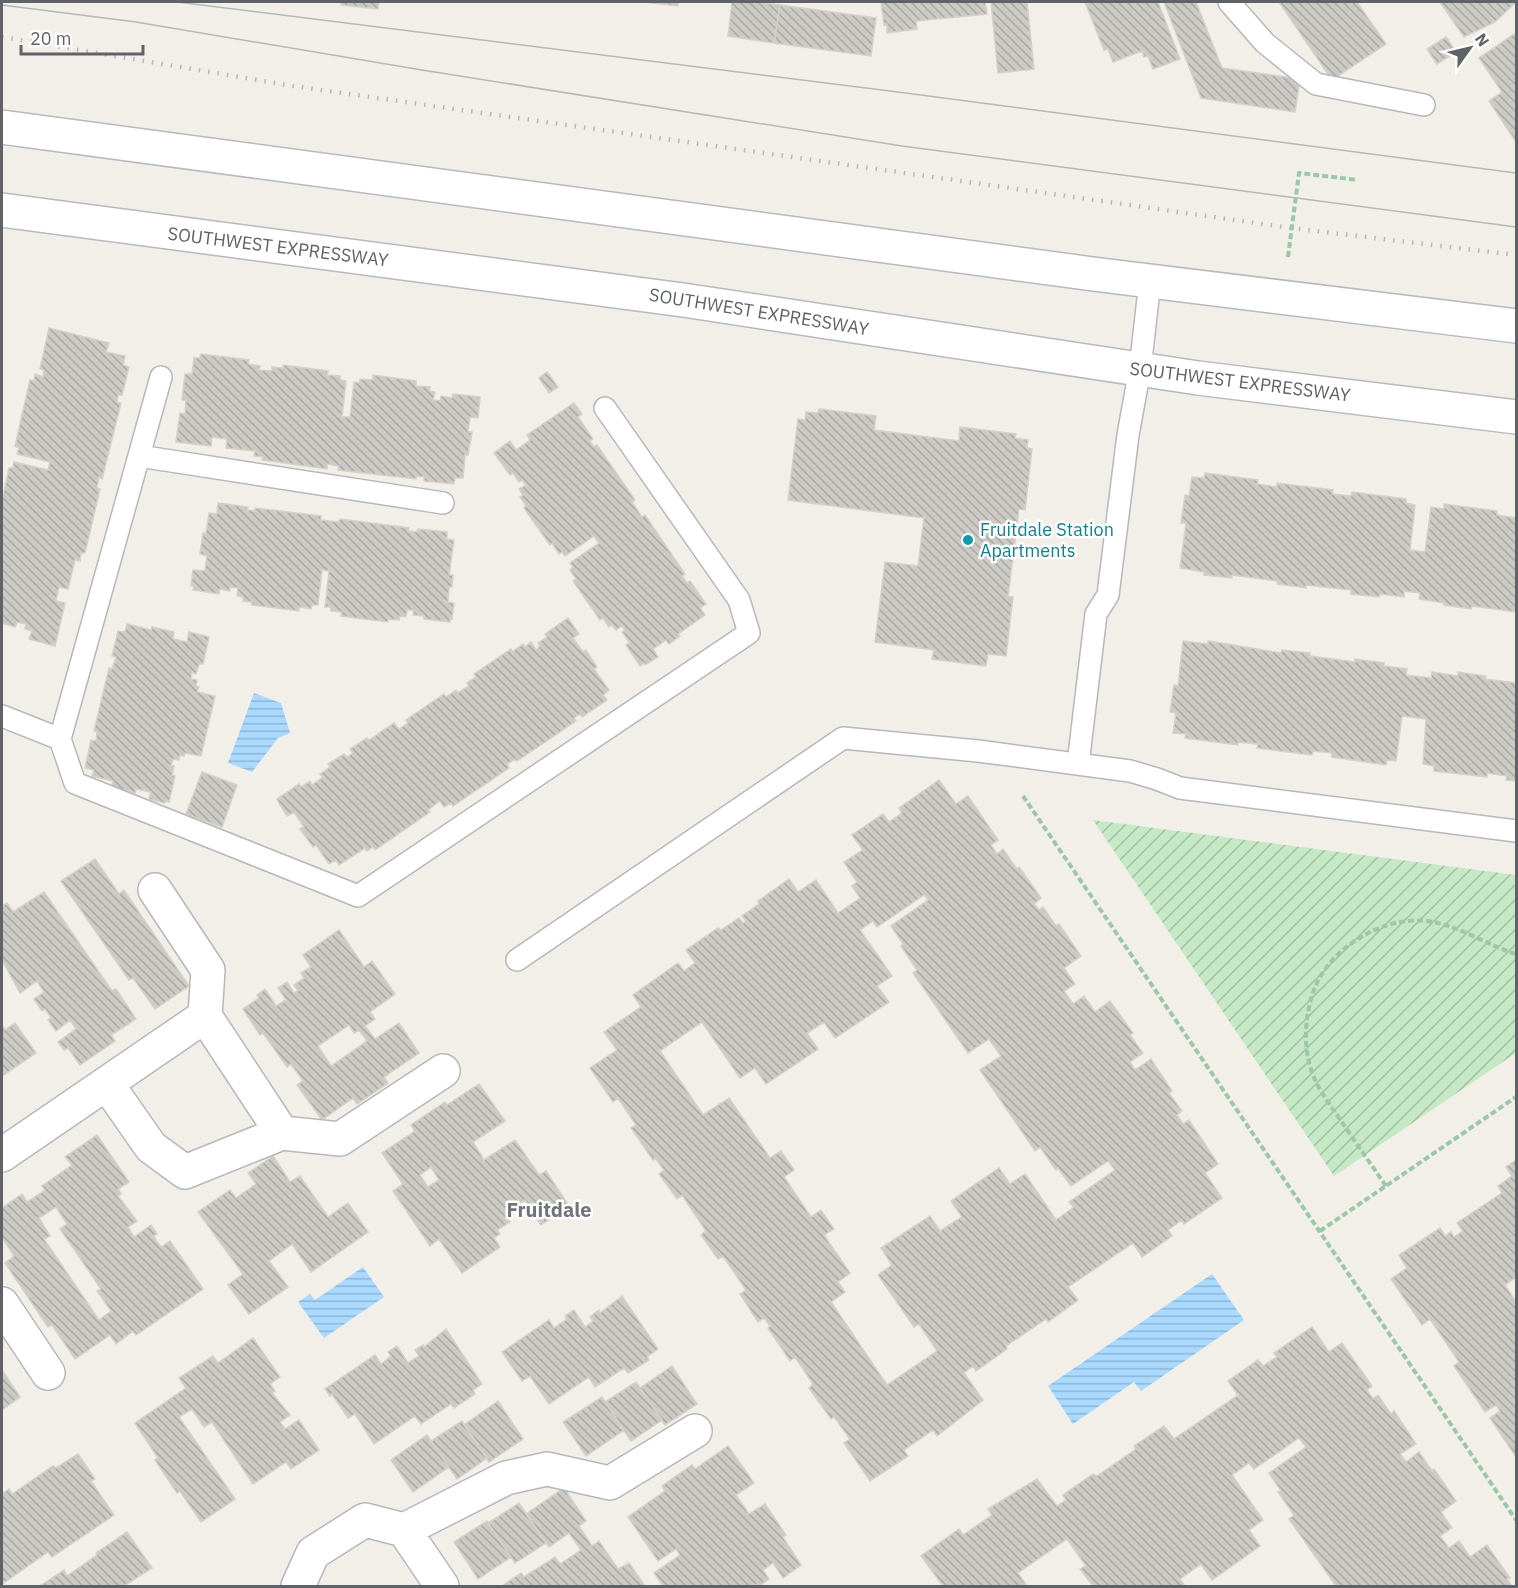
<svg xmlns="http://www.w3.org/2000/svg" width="1518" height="1588" font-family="'IBM Plex Sans',sans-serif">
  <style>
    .garden { fill: url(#garden-furrows) }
    .water { fill: url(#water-rules) }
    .building { fill: url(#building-back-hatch); stroke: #d6d1c6; stroke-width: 1.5; fill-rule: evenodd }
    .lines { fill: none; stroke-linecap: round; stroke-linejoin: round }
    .lane-casing { stroke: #b5b8bc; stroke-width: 24 }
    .street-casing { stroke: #b5b8bc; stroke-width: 36 }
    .secondary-casing { stroke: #b6babf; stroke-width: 36 }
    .path { stroke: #9cc7a9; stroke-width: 4; stroke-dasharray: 6 3; stroke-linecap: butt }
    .lane { stroke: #fff; stroke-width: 21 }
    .street { stroke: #fff; stroke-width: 33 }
    .secondary { stroke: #fff; stroke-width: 33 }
    .tram { stroke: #b6b7b8; stroke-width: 1.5 }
    .rail { stroke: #b6b7b8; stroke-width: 4.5; stroke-dasharray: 1.5 8; stroke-linecap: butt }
    .culture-dot { fill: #0f9aa8; stroke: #fff; stroke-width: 2 }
    .labels { text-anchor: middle; stroke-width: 5; stroke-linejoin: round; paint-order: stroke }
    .street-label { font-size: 18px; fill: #5f6368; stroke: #fff }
    .culture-label { font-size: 18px; fill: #0d838f; stroke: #fff; text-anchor: start }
    .neighbourhood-label { font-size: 20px; font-weight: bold; fill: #70757a; stroke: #fff }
  </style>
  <defs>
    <pattern id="garden-furrows" width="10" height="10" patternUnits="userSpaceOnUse" patternTransform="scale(1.5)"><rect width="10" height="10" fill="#c5e8c5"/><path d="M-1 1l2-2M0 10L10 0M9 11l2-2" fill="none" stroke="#a3c0a4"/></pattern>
    <pattern id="water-rules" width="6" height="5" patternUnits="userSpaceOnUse" patternTransform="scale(1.5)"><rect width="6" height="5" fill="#aadaff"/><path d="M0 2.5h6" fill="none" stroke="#8eb4d2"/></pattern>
    <pattern id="building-back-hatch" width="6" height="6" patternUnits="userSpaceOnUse" patternTransform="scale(1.5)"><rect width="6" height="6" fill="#cccac5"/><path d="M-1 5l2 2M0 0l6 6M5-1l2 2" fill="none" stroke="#a9a8a4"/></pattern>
  </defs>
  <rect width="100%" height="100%" fill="#f1efe8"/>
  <path class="garden" d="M1093,820L1516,875V1053L1334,1176Z"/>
  <path class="water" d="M254,693L281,703L290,733L278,738L252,772L228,763Z
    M363,1267L384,1297L324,1338L298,1302L310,1294L315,1300Z
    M1212,1274L1244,1320L1141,1391L1134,1382L1073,1424L1048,1386Z"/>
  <path class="building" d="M341,2H379L378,9L341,5Z
    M644,2H678V6Z
    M732,2H755L780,5L774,43L728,36Z
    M881,2H985L987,14L916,21L917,29L887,33V24L884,25Z
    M991,2H1027L1034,69L998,73Z
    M1085,2H1158L1180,59L1153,69L1148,56L1144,57L1142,51L1113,62L1108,49L1104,50Z
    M1164,2H1196L1222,68L1300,79L1295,112L1201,98Z
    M1279,2H1357L1386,44L1332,80Z
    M1440,2H1516L1495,22L1464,37Z
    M780,5L876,18L871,56L774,43Z
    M1516,33V142L1489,101L1502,92L1479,58Z
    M1446,37L1456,52L1437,64L1427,49Z
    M49,328L109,343L106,352L125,356L123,365L129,367L122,395H118L117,402L121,403L102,479L99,477L97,488L100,489L85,553H81L80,561L75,560L68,589L59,587L56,601L65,603L55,646L29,639L32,631L25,629L26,624L17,622L15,627L2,623V501L9,468H13L14,462L48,470L50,462L17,454L19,448L15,446L30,380L34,381L35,374L43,377L44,370L40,369Z
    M201,354L249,360L248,364L260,366L259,370L272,371V367L283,368V365L328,371L327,375L340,376V380L346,381L342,417H350L354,382L360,383V379L373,380V375L416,381V386L430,387L429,391L435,392L433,400L440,401L441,396L452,398L453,394L480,397L478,418L470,417L468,432H472L468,455H465L463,478H455L454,484L424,481V477L416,476V479L338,470L339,466L327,464V469L262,460L263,457L254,456L255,451L226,448L227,439L212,437L211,446L176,442L180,413L185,414L186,400H182L185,374H192L194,358H200Z
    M547,372L558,387L549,393L539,378Z
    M574,403L582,414L578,417L593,439L590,441L594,447L597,445L635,500L632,502L642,517L645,515L685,574L682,576L687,583L690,581L706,604L700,608L705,615L678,634L680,636L669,644L666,640L653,649L658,657L645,665L644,663L640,666L626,645L630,643L622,632L625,630L622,626L616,630L612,625L609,627L603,618L600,620L573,581L576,579L570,570L573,567L570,563L599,543L594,536L565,556L562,552L559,554L552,543L550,545L524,508L526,506L520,497L523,495L519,489L526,485L522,480L519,482L513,473L510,475L494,453L510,441L516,450L530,440L527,435Z
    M819,409L876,416L874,430L959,441L960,427L1016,434L1015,438L1028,440L1027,448L1032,449L1025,510L1019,509L1008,597H1013L1006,656L988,654L986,666L932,659L934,650L875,642L885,562L918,566L924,518L788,500L798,419L805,420L806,412L818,413Z
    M1205,473L1258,480L1257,484L1277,487V483L1333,490L1332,494L1351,496L1352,492L1406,499V503L1415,505L1410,550L1425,552L1431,507L1444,509V504L1497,511V515L1516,518V514V612L1472,606L1471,609L1444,605V603L1419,599L1420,593L1404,591V597L1380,594L1379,597L1351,594V590L1306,585V588L1277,584L1278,581L1232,575V578L1204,575V572L1180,568L1186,523H1181L1185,495L1189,496L1192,477L1204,478Z
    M218,503L248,507L247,510L255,511V508L321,516V520L338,522L340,519L409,528L408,531L417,532L418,529L447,532V539L454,540L449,575H453L452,587H449L448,602L454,603L452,619H450V622L424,619V616L413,615L414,610H407L406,617L400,616L399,620L388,619V622L341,616L342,612L331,611V607H325L329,571L322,570L318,605H312L311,609L299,607V611L252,605V602L243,601V597L237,596L238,588L230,587V591L220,589L219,594L193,590L194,586H191L193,570L205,571L207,556L200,554L203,533H206L209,513L217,514Z
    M568,618L579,634L573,638L583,652L586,650L597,667L594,669L609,690L603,695L607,700L582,717L580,714L574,718L576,721L517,761L515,759L507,764L509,768L453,806L451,803L444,807L440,801L428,810L430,812L375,850L373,847L367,851L365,848L339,865L336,860L329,864L316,845L313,847L300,829L304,827L294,812L287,816L279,803L277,799L299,784L301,787L310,781L312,785L323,777L320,774L330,767L328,764L344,754L347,757L353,753L350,749L367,738L369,740L394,723L399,729L408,723L406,720L444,694L446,697L456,690L458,693L469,686L467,683L476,677L474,674L511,649L512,652L523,644L525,647L531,642L536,650L540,646L538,643L547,637L545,634Z
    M127,624L151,630L152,627L174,632L173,639L187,642L189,632L209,637L203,664H199L196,674L192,672L191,679L197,680L196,686L199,687L197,692L215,696L201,756L185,753L184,756L180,755L179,760L173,759L171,766H174L172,775L175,776L169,802L166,801L165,803L149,799L151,792L136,789L135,793L112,787L113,781L92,776L94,770L85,768L91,740L96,741L97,732L94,731L109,668L112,669L116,657L112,656L118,631L125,632Z
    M1183,641L1208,644V641L1281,653L1282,650L1310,653V656L1355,662V659L1384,663V666L1407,669L1406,675L1431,678L1432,672L1458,676V672L1486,676L1485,679L1516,683V781L1506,780L1507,776L1487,773V777L1434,771V766L1423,764L1426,719L1402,716L1396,761L1387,760L1386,765L1332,757V753L1313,751L1312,755L1257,748L1258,744L1238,742V745L1185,738L1186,734L1173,733L1176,713L1170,712L1174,685L1178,686Z
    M202,772L237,785L222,827L186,814Z
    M939,780L956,804L968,796L998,840L991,845L997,854L1003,849L1017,869L1019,867L1041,898L1034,904L1039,910L1043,907L1056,926L1059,924L1081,956L1064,968L1075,984L1064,991L1073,1004L1084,996L1095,1012L1110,1001L1133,1033L1130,1035L1143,1053L1130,1062L1135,1070L1151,1059L1172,1091L1169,1093L1182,1111L1177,1115L1183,1124L1189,1120L1218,1164L1205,1173L1222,1198L1184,1224L1182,1220L1168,1230L1172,1236L1142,1257L1133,1243L1068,1287L1078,1300L1048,1322L1046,1319L1006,1346L1007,1349L976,1371L973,1366L964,1373L983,1400L937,1436L933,1430L904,1450L908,1456L870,1481L844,1443L850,1439L834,1417L831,1419L809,1388L813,1384L795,1357L790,1361L768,1328L770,1326L764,1318L758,1322L740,1294L746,1290L723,1256L718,1259L701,1235L706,1231L682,1195L677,1199L659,1174L664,1170L655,1158L653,1160L631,1128L636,1125L618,1098L613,1102L590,1068L617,1050L604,1032L641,1007L633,995L678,963L684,971L695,963L686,950L718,928L721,930L739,918L743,923L746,921L742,916L759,904L758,901L789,879L798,892L816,880L838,913L860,898L852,886L857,882L844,862L863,850L852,835L883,814L889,822L902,813L899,808ZM924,895L928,900L891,926L903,944L901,946L917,970L913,973L968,1053L989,1039L1001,1056L980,1070L1035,1151L1040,1147L1056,1170L1058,1168L1071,1186L1108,1161L1115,1170L1069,1202L1074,1207L1056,1220L1025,1174L1010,1184L999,1168L951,1201L962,1217L940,1231L930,1216L881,1248L892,1265L878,1275L914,1327L919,1324L937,1351L887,1385L831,1302L845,1292L838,1282L850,1273L824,1235L834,1229L821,1210L811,1217L784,1177L794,1170L781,1151L770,1158L729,1098L703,1115L660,1051L702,1022L740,1078L755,1068L766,1084L818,1049L807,1033L824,1022L835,1038L889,1002L877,986L892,976L860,930L873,921L877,927Z
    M95,859L119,894L124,890L189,986L155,1009L133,978L129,980L61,881Z
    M44,892L112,991L116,989L136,1019L111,1035L115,1041L80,1065L68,1048L64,1050L58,1042L76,1029L70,1020L56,1031L48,1020L51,1018L45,1009L42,1011L34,999L44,992L37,981L20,993L2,960V906L7,903L13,912Z
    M339,930L364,967L372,961L395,994L370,1012L375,1019L365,1026L375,1039L399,1023L419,1053L384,1077L388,1083L357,1104L353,1098L322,1120L297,1085L303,1081L291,1064L287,1067L263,1033L260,1035L243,1009L259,998L257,995L265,989L276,1006L286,1000L278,988L287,982L294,993L298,991L294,985L304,978L301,973L311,967L303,955ZM349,1025L354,1033L359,1030L367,1041L331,1066L318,1046Z
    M15,1023L36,1053L2,1076V1025L5,1030Z
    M479,1084L505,1121L473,1142L484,1160L515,1140L539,1175L546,1171L569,1206L541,1225L525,1200L505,1214L510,1222L497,1230L500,1234L494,1238L500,1247L462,1273L439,1239L430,1246L393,1191L403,1184L382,1153L415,1131L411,1125L445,1102L447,1105ZM431,1167L439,1180L428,1187L420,1175Z
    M97,1135L129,1182L118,1189L121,1194L118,1196L137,1221L128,1227L134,1237L151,1225L157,1234L153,1236L161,1247L170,1241L203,1289L136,1335L133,1331L116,1344L110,1335L75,1359L52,1325L48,1327L5,1263L14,1256L2,1237V1208L22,1194L27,1202L45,1190L42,1186L72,1165L65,1157ZM56,1207L67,1224L60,1229L101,1289L97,1291L111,1311L99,1320L44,1239L50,1236L39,1218Z
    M273,1156L290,1182L300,1176L328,1217L348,1203L368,1232L311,1272L292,1244L269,1261L288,1287L249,1314L228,1285L243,1274L198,1212L230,1190L236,1198L256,1184L248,1173Z
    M1516,1160V1277L1505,1285L1516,1302V1457L1490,1418L1500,1411L1496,1405L1485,1412L1454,1366L1459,1362L1430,1319L1422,1325L1391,1279L1407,1268L1399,1255L1440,1228L1445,1236L1451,1232L1454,1237L1463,1231L1457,1223L1502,1193L1498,1186L1512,1176L1506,1167Z
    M622,1296L658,1349L647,1357L649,1360L628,1373L624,1368L595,1387L589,1377L549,1404L530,1376L522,1381L502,1352L549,1320L554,1328L567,1319L565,1316L574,1310L585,1327L593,1321L590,1317L599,1310L600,1313Z
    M1312,1327L1329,1352L1342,1343L1372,1386L1367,1390L1373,1399L1378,1395L1391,1414L1394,1411L1416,1444L1400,1454L1406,1462L1419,1452L1432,1471L1434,1469L1456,1501L1441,1512L1452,1528L1440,1536L1449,1548L1459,1541L1470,1557L1487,1545L1510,1578L1507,1579L1512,1586H1367L1365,1584L1362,1586H1336L1289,1519L1294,1515L1278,1492L1281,1491L1269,1473L1306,1447L1299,1438L1254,1469L1249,1463L1232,1475L1263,1520L1249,1530L1260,1546L1212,1580L1201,1564L1180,1579L1185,1586H1093L1080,1569L1086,1566L1067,1539L1018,1573L1027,1586H943L921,1556L959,1529L963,1535L992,1515L988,1509L1037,1479L1057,1506L1066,1500L1063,1495L1093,1474L1097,1476L1136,1449L1134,1446L1164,1426L1174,1439L1238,1395L1228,1381L1258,1360L1263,1366L1277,1357L1274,1353Z
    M446,1329L482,1384L473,1390L475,1394L454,1408L451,1404L421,1424L415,1416L374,1444L355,1414L348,1418L332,1394L330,1396L325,1389L375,1355L381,1364L391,1356L388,1352L397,1346L408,1363L419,1356L415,1350L423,1345L424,1347Z
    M253,1338L280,1377L270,1384L275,1391L272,1393L290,1415L280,1422L285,1429L299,1420L319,1450L291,1469L286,1462L253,1484L212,1422L204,1427L192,1409L179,1417L235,1499L201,1522L180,1491L177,1493L155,1460L158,1458L135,1423L186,1388L179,1378L213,1356L218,1363Z
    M672,1366L697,1404L665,1425L640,1388Z
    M2,1370L20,1397L2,1410Z
    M636,1382L662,1420L631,1441L605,1402Z
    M602,1397L624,1430L586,1456L563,1422Z
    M498,1401L523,1439L489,1462L464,1425Z
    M462,1421L487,1458L457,1479L431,1441Z
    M427,1435L449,1467L413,1492L391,1460Z
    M728,1446L754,1483L736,1495L749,1514L765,1504L786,1535L783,1537L801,1565L783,1578L773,1563L763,1570L769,1579L759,1586L758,1584L754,1586H663L654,1573L680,1555L676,1549L658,1561L628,1517L665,1491L662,1486L692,1465L695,1469Z
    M78,1454L95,1479L91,1481L114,1515L52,1557L48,1552L2,1584V1494L9,1489L12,1494L53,1466L56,1468Z
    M564,1488L586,1521L579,1526L592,1546L599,1541L618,1569L629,1563L645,1586H502L521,1573L524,1577L555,1557L560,1564L581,1550L569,1533L549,1547L526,1514Z
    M519,1503L546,1543L515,1563L488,1523Z
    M487,1521L511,1557L478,1579L454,1542Z
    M127,1532L152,1568L124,1586H40L64,1570L67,1576L97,1555L96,1553Z"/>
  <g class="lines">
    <g class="lane-casing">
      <path id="lane" d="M1229,2L1265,43L1316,84L1424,105
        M161,377L60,739L75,783L358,896L749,633L739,600L605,408
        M139,456L443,503
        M2,716L60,739
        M1078,764L1096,614L1108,595L1128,435L1140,369L1150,281
        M517,960L843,738L978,751L1130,771L1157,779L1180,788L1516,831"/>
    </g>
    <g class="street-casing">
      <path id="street" d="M205,1016L282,1133
        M107,1084L151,1147L185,1172L282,1133L340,1139L443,1071
        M2,1155L205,1016L208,970L155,890
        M2,1304L48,1373
        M404,1530L442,1586
        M298,1586L313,1553L365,1520L404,1530L506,1478L547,1469L610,1483L695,1431"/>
    </g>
    <g class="secondary-casing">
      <path id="secondary" d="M2,127L1093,274L1516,326
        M2,210L683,300L1198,378L1516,417"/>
    </g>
    <path class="path" d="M1288,257L1299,173L1358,180
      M1023,796L1516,1520
      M1386,1186C1370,1163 1354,1140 1339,1118C1328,1102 1315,1085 1310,1066C1304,1045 1305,1024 1310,1003C1314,983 1327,963 1343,950C1367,930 1395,918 1427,921C1459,925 1486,945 1516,954
      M1320,1231L1516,1097"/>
    <use href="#lane" class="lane"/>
    <use href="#street" class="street"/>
    <use href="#secondary" class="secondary"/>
    <path class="tram" d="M177,2L898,92L1516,173
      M2,5L136,22L422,70L902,146L1516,227"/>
    <path class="rail" d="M2,37L293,86L1291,228L1516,255"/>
  </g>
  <circle class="culture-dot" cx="968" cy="540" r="6"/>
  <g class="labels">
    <g class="street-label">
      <text transform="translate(278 247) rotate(7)" y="6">SOUTHWEST EXPRESSWAY</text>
      <text transform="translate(759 312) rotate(9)" y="6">SOUTHWEST EXPRESSWAY</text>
      <text transform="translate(1240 382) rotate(7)" y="6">SOUTHWEST EXPRESSWAY</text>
    </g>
    <g class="culture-label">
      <text x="980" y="536">Fruitdale Station<tspan x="980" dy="21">Apartments</tspan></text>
    </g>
    <g class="neighbourhood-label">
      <text x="549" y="1217">Fruitdale</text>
    </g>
  </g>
  <rect width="1518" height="1588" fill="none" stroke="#5f6368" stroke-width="6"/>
  <g transform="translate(1470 48) rotate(56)" stroke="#ffffff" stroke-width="4.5" paint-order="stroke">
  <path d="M0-4.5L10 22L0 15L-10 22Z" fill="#5f6368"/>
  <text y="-9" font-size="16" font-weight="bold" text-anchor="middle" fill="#5f6368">N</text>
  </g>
  <path d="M21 45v9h122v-9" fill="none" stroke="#5f6368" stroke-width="3"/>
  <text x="30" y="45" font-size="18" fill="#5f6368" stroke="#ffffff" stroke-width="4.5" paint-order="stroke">20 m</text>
</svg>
